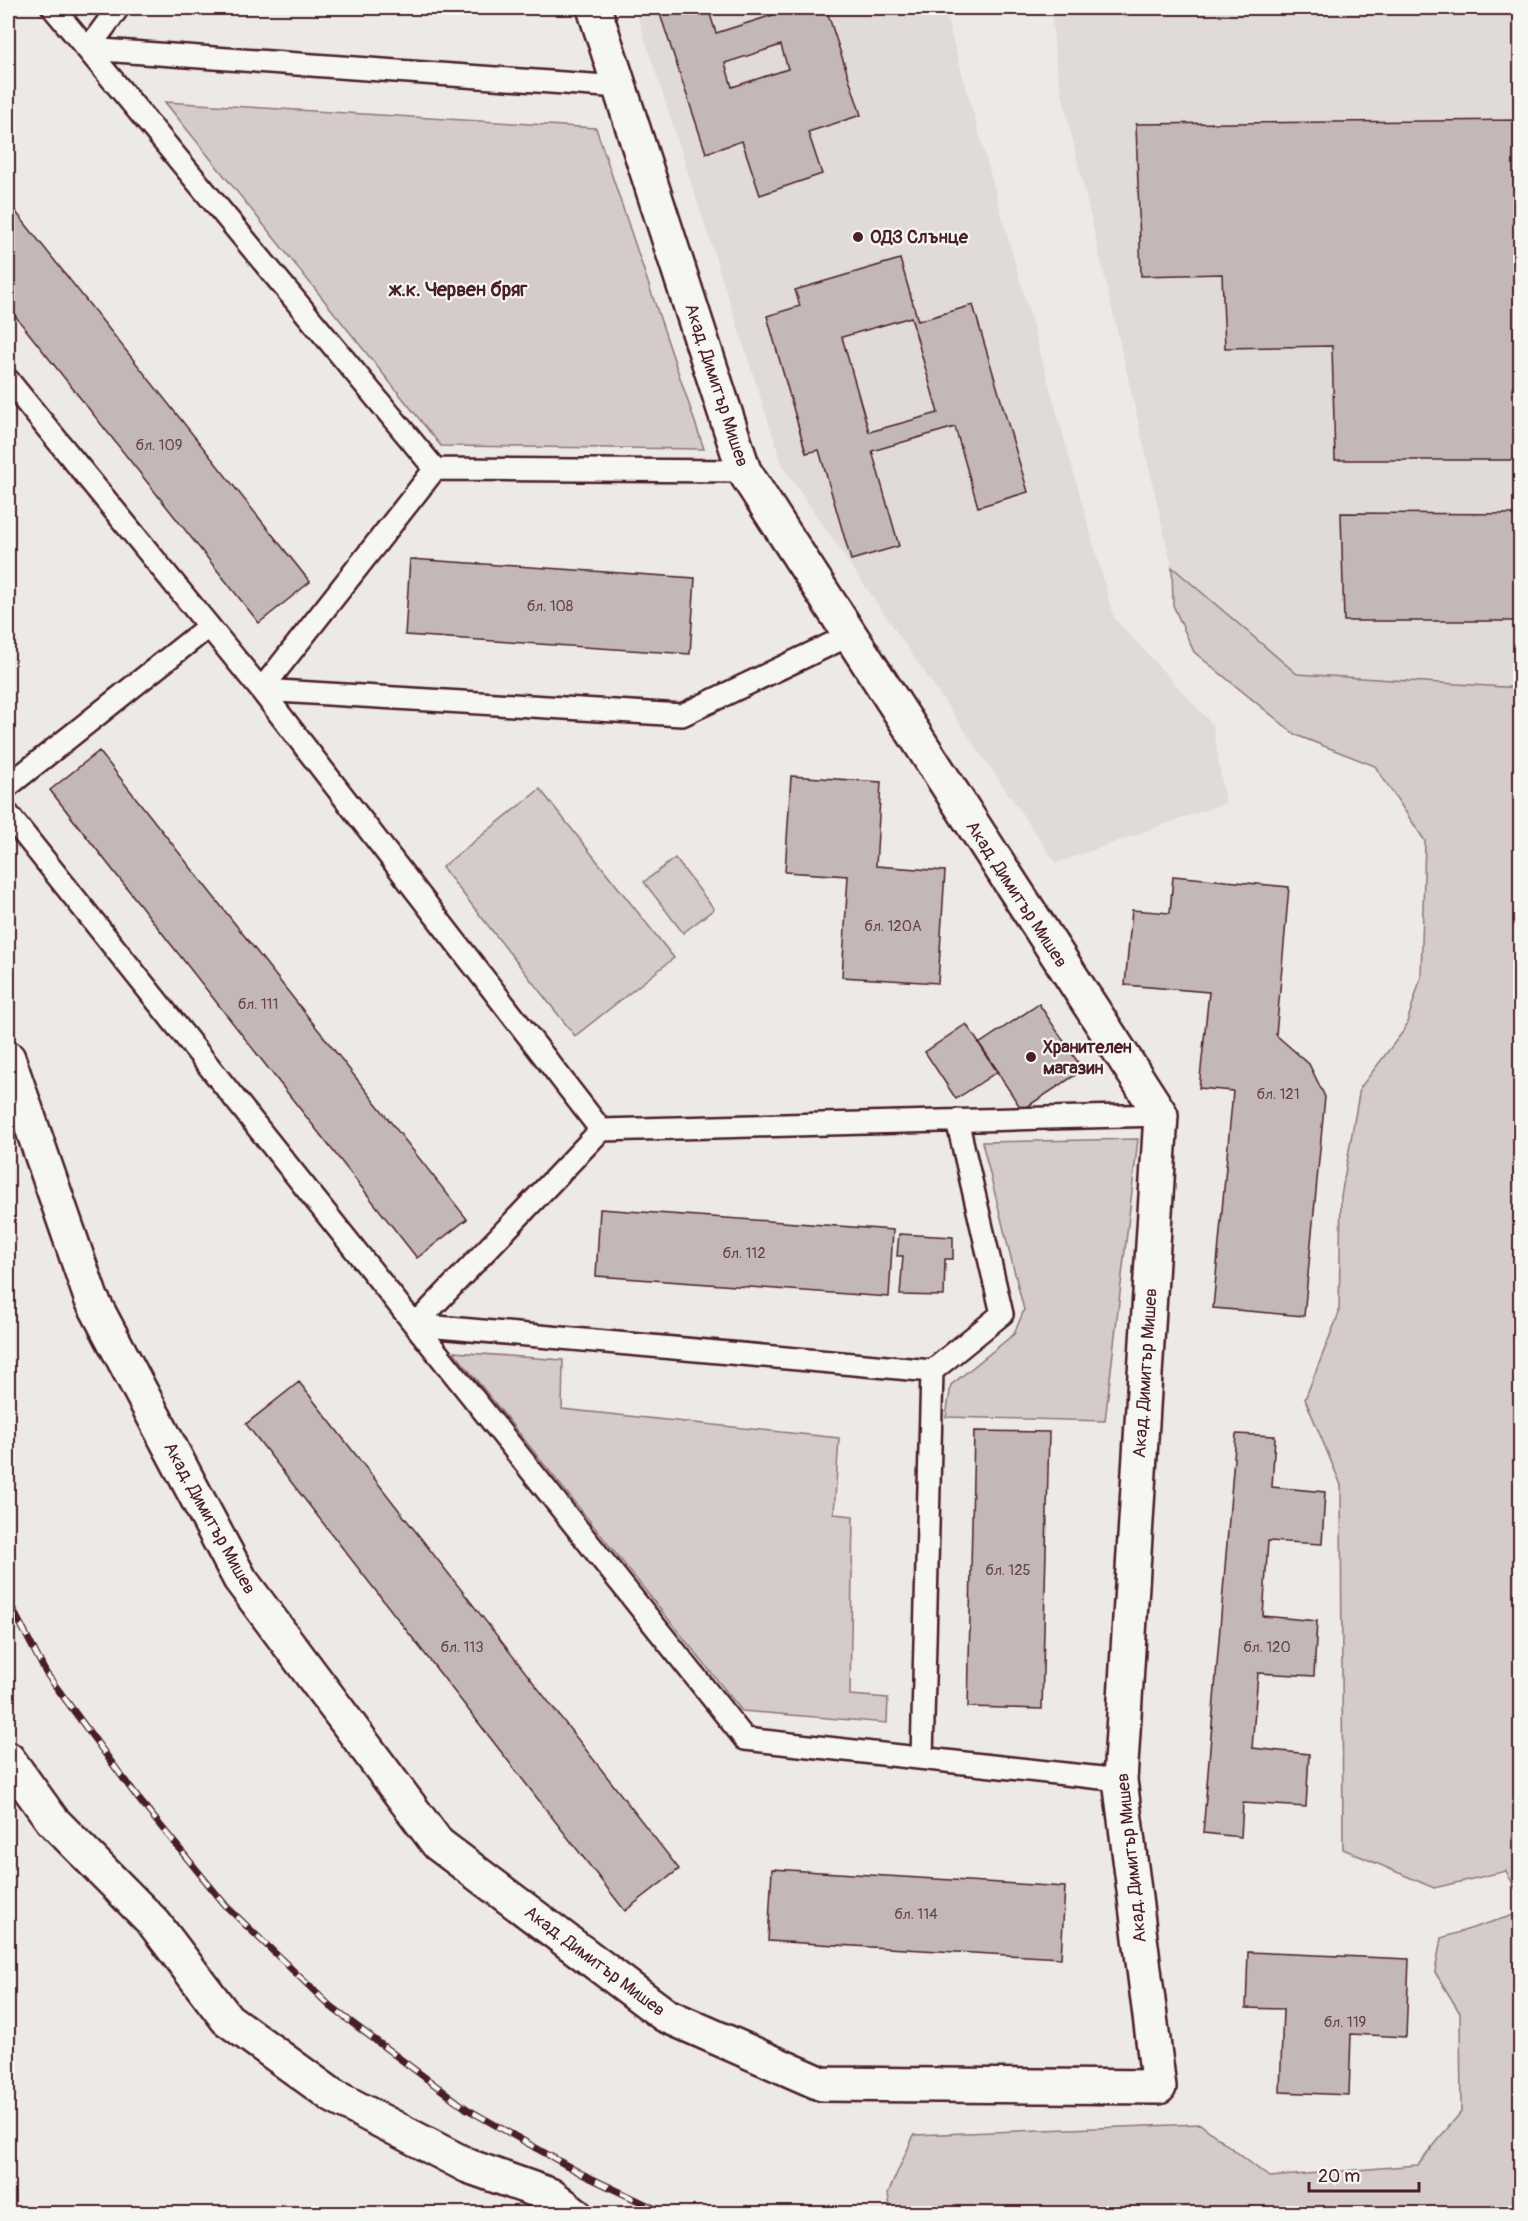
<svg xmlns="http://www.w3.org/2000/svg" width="1528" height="2221" font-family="Pangolin,sans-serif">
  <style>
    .built { fill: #e0dad8 }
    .green { fill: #d4cbca; stroke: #8f757a; stroke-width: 1.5 }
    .building { fill: #c4b7b7; stroke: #4a1f2b; stroke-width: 1.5; fill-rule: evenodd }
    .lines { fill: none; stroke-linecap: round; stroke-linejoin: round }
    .lane-casing { stroke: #4a1f2b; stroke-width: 26 }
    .street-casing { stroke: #4a1f2b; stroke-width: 38 }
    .lane { stroke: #f6f6f2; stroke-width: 21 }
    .street { stroke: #f6f6f2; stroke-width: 33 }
    .rail-casing { stroke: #4a1f2b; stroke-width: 7 }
    .rail { stroke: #f6f6f2; stroke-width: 4.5; stroke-dasharray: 14; stroke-linecap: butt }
    .poi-dot { fill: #4a1f2b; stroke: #f6f6f2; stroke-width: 2 }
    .labels { text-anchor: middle; stroke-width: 4.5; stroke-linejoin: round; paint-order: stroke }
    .number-label { font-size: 15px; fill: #68454e }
    .poi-label { font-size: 18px; font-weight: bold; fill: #4a1f2b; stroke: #f6f6f2; text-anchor: start }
    .street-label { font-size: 18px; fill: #4a1f2b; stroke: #f6f6f2 }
    .neighbourhood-label { font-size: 20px; font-weight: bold; fill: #4a1f2b; stroke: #f6f6f2 }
  </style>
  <rect width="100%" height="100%" fill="#ece9e6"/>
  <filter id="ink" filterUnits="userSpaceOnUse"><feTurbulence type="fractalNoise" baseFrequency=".0167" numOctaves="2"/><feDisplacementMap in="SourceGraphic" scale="12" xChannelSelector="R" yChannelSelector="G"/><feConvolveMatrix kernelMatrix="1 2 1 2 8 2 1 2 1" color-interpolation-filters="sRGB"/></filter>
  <g filter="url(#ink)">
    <path class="built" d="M635,8H944L1114,618L1213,725L1225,803L1056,863L783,467Z
      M1051,8H1520V688L1297,674L1172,567L1057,72Z"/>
    <path class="green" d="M165,102L596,128L704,449L441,446Z
      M1172,567L1297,674L1520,688V1897L1506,1871L1434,1888L1343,1849L1341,1485L1305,1399L1339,1313L1341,1196L1360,1088L1405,1029L1421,977L1425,841L1375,766L1296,735L1194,652L1173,605Z
      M540,789L674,958L575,1036L442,867Z
      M675,858L714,909L683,933L644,882Z
      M1138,1139L1105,1421L946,1417L951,1385L1014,1334L1024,1310L982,1142Z
      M454,1352L563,1360L562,1409L839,1438L834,1514L853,1516L850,1695L888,1698L887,1723L742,1711Z
      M1520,1913V2213H891L888,2193L914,2135L1200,2124L1269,2177L1418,2165L1461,2112L1460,2013L1435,1972L1441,1938Z"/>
    <path class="building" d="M453,8H522L521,13Z
      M658,8H708L716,33L773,15L770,8H826L861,115L808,132L822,174L760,195L742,141L706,153ZM781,45L788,69L732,87L725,63Z
      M1520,120V460H1335L1332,346L1225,348L1222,274L1141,276L1136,124Z
      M8,202L310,582L259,623L8,307Z
      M900,259L918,321L973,305L1028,492L978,507L955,427L872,451L899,546L851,560L819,450L806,453L767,316L800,306L795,290ZM911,317L938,413L869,432L842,337Z
      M1341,513L1520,514V621H1344Z
      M410,559L695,578L690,654L405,635Z
      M99,751L467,1219L417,1258L50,790Z
      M791,776L881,782L876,866L945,871L938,983L842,977L848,876L785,872Z
      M1173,876L1289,887L1276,1035L1309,1064L1325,1097L1304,1316L1213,1308L1233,1091L1199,1088L1209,992L1125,985L1132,910L1170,913Z
      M1039,1004L1083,1070L1022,1110L979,1044Z
      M966,1024L998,1071L956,1099L925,1052Z
      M600,1209L893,1230L889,1297L596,1276Z
      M899,1234L953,1237V1259H945L944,1296L900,1295L903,1256H897Z
      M299,1382L679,1869L625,1911L246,1424Z
      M974,1431L1049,1432L1042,1709L968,1707Z
      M1236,1434L1275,1436L1272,1487L1325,1492L1322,1544L1268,1541L1263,1616L1317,1621L1314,1676L1258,1673L1252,1748L1309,1754L1306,1807L1243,1803L1241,1837L1203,1833Z
      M772,1869L1065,1887L1061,1958L768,1941Z
      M1248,1952L1409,1959L1406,2037L1351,2034L1349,2095L1280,2092L1283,2009L1246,2008Z"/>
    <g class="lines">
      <g class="lane-casing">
        <path id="lane" d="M53,8L435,469L744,471
          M88,49L620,87
          M88,49L118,8
          M8,380L261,690L601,1130
          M261,690L682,715L850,635
          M261,690L435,469
          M8,786L209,626
          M8,814L415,1325L932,1371L1002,1314L957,1120
          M922,1758L932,1371
          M1120,1780L745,1739L415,1325L601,1130L1161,1115"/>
      </g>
      <g class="street-casing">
        <path id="street" d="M8,1058L91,1298L240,1579L438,1844L665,2015L822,2084L1159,2087L1120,1780L1161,1115L744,471L594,8
          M8,1759L52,1820L154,1923L227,2019L333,2096L468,2166L550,2195L575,2214"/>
      </g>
      <use href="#lane" class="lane"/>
      <use href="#street" class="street"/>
      <g class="rail-casing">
        <path id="rail" d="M8,1600L46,1673L137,1797L227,1907L331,2007L467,2109L582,2174L666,2214"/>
      </g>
      <use href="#rail" class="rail"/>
    </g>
  </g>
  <g class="poi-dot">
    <circle cx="858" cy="237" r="6"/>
    <circle cx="1031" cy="1057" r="6"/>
  </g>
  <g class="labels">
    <g class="number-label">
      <text x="159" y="450">бл. 109</text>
      <text x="550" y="611">бл. 108</text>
      <text x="893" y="931">бл. 120А</text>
      <text x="258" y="1009">бл. 111</text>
      <text x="1278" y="1099">бл. 121</text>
      <text x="744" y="1258">бл. 112</text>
      <text x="1008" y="1575">бл. 125</text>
      <text x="462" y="1652">бл. 113</text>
      <text x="1267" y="1652">бл. 120</text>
      <text x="916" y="1919">бл. 114</text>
      <text x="1345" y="2027">бл. 119</text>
    </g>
    <g class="poi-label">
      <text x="870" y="243">ОДЗ Слънце</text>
      <text x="1043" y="1053">Хранителен<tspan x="1043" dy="21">магазин</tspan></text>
    </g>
    <g class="street-label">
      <text transform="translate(717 385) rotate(72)" y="6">Акад. Димитър Мишев</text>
      <text transform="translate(1017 894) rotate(57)" y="6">Акад. Димитър Мишев</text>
      <text transform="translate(1145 1373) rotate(-86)" y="6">Акад. Димитър Мишев</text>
      <text transform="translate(210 1518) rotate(61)" y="6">Акад. Димитър Мишев</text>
      <text transform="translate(1131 1858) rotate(-96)" y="6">Акад. Димитър Мишев</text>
      <text transform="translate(595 1961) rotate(37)" y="6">Акад. Димитър Мишев</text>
    </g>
    <g class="neighbourhood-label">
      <text x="458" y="296">ж.к. Червен бряг</text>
    </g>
  </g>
  <rect width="1528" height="2221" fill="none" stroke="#f6f6f2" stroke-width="30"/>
  <rect x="15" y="15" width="1498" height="2191" fill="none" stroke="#4a1f2b" stroke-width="2" filter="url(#ink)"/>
  <path d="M1309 2182v9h110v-9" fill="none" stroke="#4a1f2b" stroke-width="3"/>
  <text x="1318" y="2182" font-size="18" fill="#4a1f2b" stroke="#f6f6f2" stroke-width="4.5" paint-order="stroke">20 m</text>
</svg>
